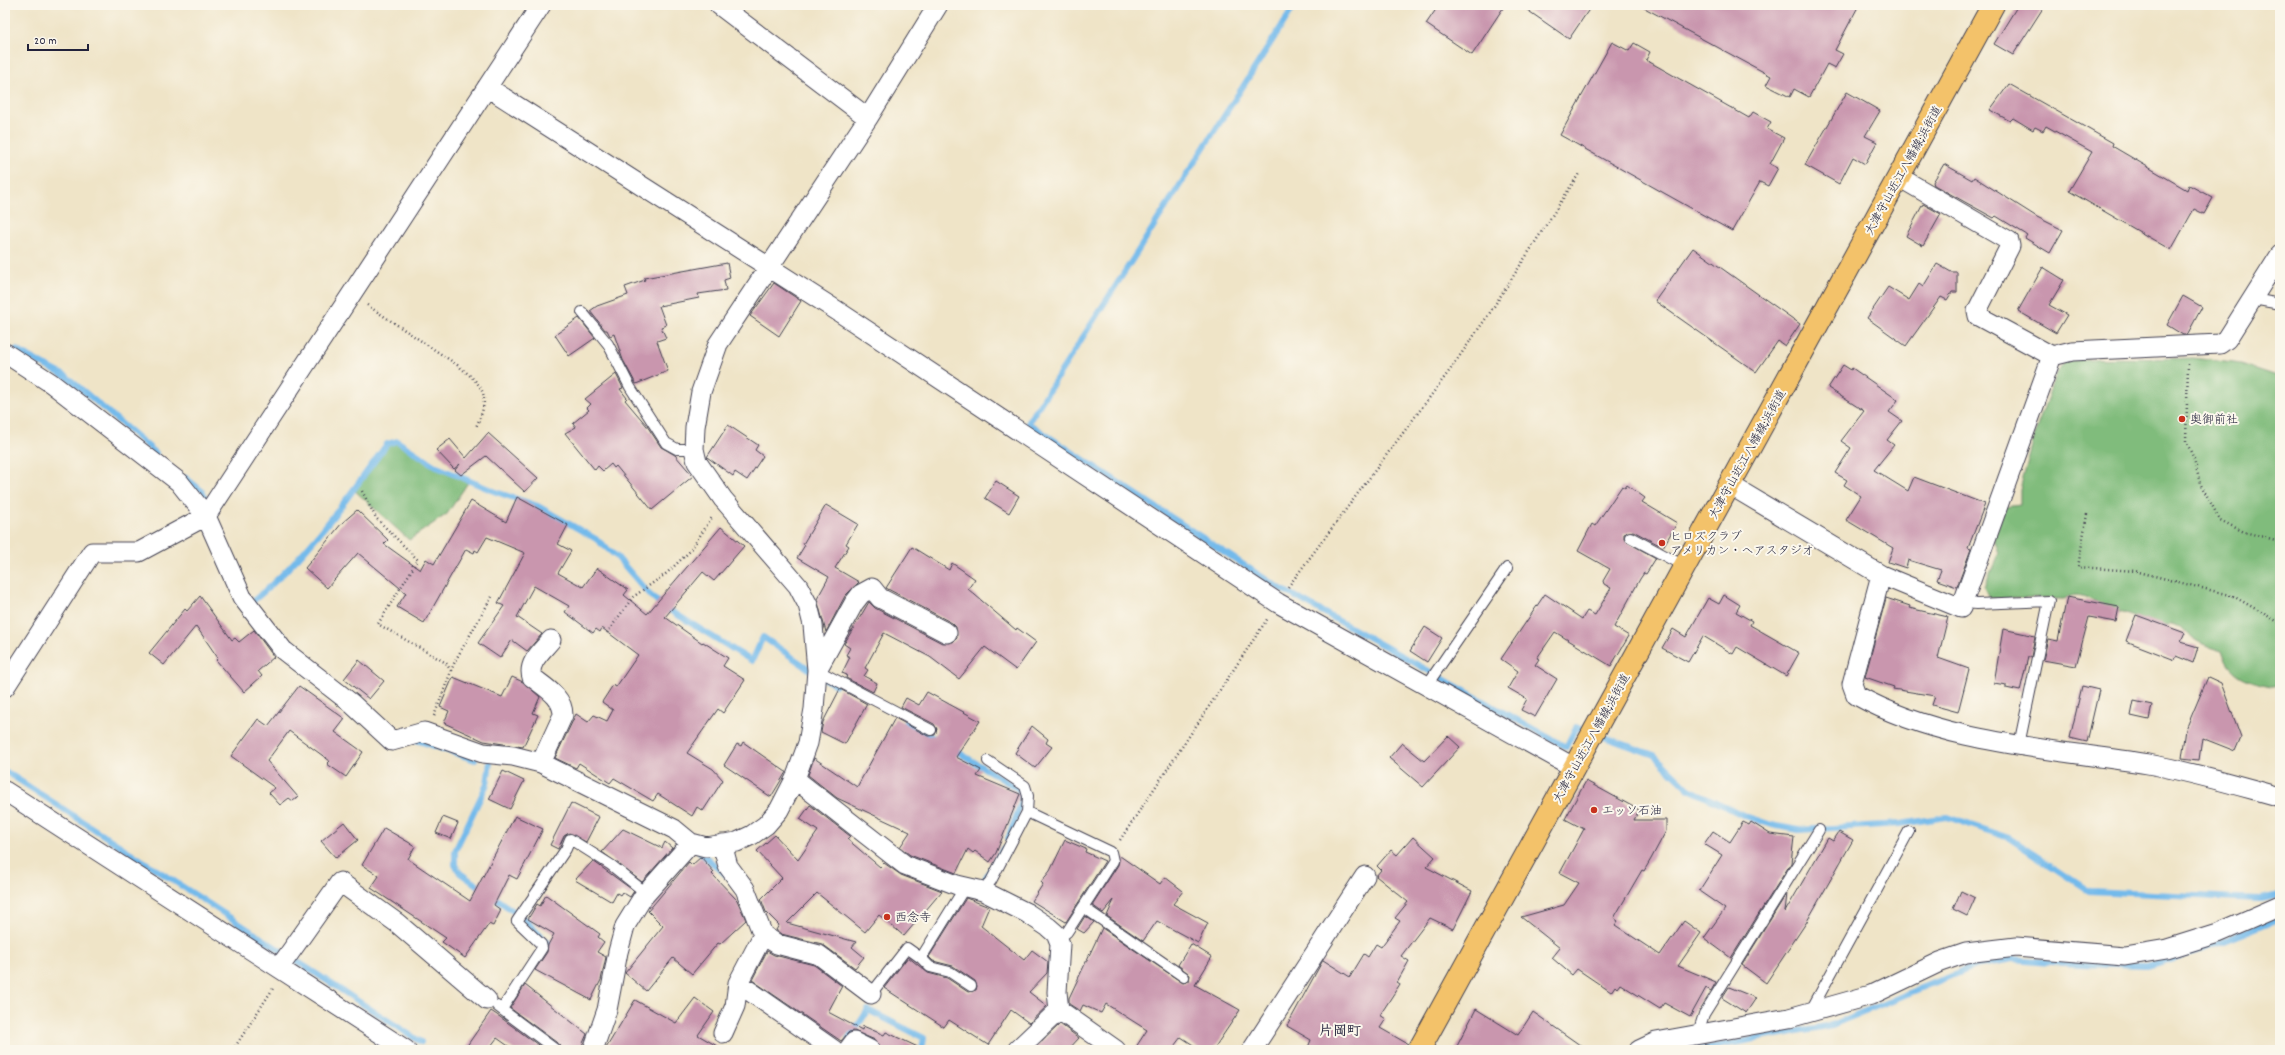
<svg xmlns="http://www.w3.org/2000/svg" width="2285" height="1055" font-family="Dekko,'Klee One',sans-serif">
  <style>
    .forest { fill: #80bc7b; stroke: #516f5b }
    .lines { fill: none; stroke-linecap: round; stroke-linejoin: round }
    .stream { stroke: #73baeb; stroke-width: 6 }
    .building { fill: #c996ae }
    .service-casing { stroke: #413f50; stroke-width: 12 }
    .minor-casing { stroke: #413f50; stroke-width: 21 }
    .primary-casing { stroke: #413f50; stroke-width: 24 }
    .path { stroke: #413f50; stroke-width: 2.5; stroke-dasharray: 1 3; stroke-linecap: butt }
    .service { stroke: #fff; stroke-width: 10 }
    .minor { stroke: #fff; stroke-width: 19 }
    .primary { stroke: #f3c26a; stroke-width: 22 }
    .poi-dot { fill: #c8321e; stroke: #fbf7ec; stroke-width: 1.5 }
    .labels { text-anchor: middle; stroke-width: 4; stroke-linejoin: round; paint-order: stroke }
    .street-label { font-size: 12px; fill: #22223b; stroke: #fbf7ec }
    .poi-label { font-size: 12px; fill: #22223b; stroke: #fbf7ec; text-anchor: start }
    .quarter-label { font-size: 14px; font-weight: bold; fill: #22223b; stroke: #fbf7ec }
  </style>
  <rect width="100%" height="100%" fill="#fbf7ec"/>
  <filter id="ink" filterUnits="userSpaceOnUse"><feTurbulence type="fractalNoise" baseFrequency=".025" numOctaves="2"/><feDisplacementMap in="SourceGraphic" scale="8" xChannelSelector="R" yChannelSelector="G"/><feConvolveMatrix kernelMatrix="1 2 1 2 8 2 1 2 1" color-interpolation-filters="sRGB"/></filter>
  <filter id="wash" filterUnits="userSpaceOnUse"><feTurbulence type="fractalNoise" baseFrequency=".012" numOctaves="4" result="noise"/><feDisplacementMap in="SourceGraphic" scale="16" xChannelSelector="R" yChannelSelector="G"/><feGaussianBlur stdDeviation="0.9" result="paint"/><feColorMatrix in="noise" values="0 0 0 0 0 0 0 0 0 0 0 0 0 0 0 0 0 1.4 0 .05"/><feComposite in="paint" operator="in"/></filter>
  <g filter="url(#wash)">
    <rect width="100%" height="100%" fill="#efe4c7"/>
    <path class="forest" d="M2193,358L2241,364L2280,377V688C2254,682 2231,680 2222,651C2212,648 2201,645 2192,638C2183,632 2184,627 2172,623C2169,624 2166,626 2163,626C2151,626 2142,619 2131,615C2121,611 2108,609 2098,604C2086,597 2078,591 2064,599L1989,598L1984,587L1999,553L1994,538L2005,507L2020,505V489L2038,424L2057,371L2066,361C2108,356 2151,360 2193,358Z
      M396,443L436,468L469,481L447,514L409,540L352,488L387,445Z"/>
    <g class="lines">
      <path class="stream" d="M1295,5L1028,423L1276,586L1566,747L1576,727L1654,755L1689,789L1745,816L1772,825L1798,830L1900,824L1947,817L2009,838L2089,891L2260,899L2280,895
        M16,350L67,377L156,453
        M186,478L202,491L209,505
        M252,602C306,558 346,500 387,444L397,441L437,467L496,492L538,506L596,539L617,557L649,594L663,606L752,661L763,637L822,678L836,685
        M281,634L301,653
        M906,722L936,739
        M416,740L475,760
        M953,749L1020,790L1022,800L1008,839
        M490,762L487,784L455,851V865L460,873L523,918L546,941L556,947
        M5,771L421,1042
        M700,852L725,874
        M990,885L985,881L986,877L1003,849
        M849,1039L868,1010L924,1038L922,1050
        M1696,1050L1832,1025L1975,966L2012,959L2079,964L2146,966L2204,949L2280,918"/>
    </g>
    <g id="blocks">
      <path class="building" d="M1439,5H1505L1472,55L1426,24Z
        M1520,5H1592L1569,39Z
        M1639,5H1859L1835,50L1843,54L1835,68L1827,64L1809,97L1794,89L1790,97L1766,85L1771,76Z
        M2018,5H2045L2013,55L1994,44Z
        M1612,42L1629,51L1634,43L1650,52L1646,60L1749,118L1753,112L1771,122L1767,129L1784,138L1770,164L1778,168L1768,186L1760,182L1732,231L1560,135Z
        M2009,84L2113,143L2112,146L2187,190L2189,185L2213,198L2204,214L2194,209L2171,250L2069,191L2092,152L2046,126L2043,131L2035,127L2033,130L2013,118L2010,121L1990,110Z
        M1847,92L1880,111L1865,136L1877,142L1865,164L1853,157L1839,184L1805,165Z
        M1944,164L1972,180L1974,177L2037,217L2063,230L2050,253L2025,238L2027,235L1996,216L1994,218L1934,185L1933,182Z
        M1923,204L1941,214L1923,246L1906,236Z
        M1693,248L1800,324L1785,346L1778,341L1756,372L1655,301Z
        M727,263L730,278L724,280L726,290L698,294L699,298L659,306L666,325L661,327L666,338L657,341L668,371L636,384L623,360L614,334L610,336L607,330H605L590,311L597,306L628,295L625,287L645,280L644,278Z
        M1937,264L1951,272H1957V292H1952L1947,300L1941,297L1906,346L1867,318L1888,287L1909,300L1919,284L1923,287Z
        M2043,267L2064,280L2049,305L2067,315L2056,333L2018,311Z
        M774,283L801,301L779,336L750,316Z
        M2183,296L2202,307L2187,335H2183L2167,325Z
        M579,318L595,338L569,356L555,335Z
        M1843,365L1851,370L1852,368L1898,400L1889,412L1902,421L1887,440L1894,445L1874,470L1908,491L1914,477L1985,504L1968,548L1971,549L1957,587L1937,580L1941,570L1908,560L1906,568L1888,562L1893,548L1846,520L1861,496L1844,485L1847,480L1835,473L1851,448L1841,441L1864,411L1828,388Z
        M616,374L623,388L620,389L627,398L625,400L647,426L661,447L675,455L693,476L652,510L616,466L614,468L611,464L603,471L598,466L595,470L565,433L576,427L573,423L589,410L587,408L591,404L585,399Z
        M728,425L758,445L755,450L763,456L747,480L735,472L733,476L707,457Z
        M488,433L538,478L525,492L486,456L461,475L455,470L460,464L454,469L436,450L450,439L466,458Z
        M996,481L1019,496L1009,513L985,498Z
        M1627,485L1645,498L1642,502L1677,523L1663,547L1633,531L1624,534V538L1627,542L1656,558L1646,574L1644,573L1640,579L1614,627L1629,636L1611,666L1555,632L1537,658L1539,659L1535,665L1557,679L1535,717L1521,710L1527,699L1508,688L1518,671L1501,659L1545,594L1582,619L1587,611L1595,615L1611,588L1604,584L1603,581L1610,569L1578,551L1592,524L1595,526L1622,486L1625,488Z
        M517,497L568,525L558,544L571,551L558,573L583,587L597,568L628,590L624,595L647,614L721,527L744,546L714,581L703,572L665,617L702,643L703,642L728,658L723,666L745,680L723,713L718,709L687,753L713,769L723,780L703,811L697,807L692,816L658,794L653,801L614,778L610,783L579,763L576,768L555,758L576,714L588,722L594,715L607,721L613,710L602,702L613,685L616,687L638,655L602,628L600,632L596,629L593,633L565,612L569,606L534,586L517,617L542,634L527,651L512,640L500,658L478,643L504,606L498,603L525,553L487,537L478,552L475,550L474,553L466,549L424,623L397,607L406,593L358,553L327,588L305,568L342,523L357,510L388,540L384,544L420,570L426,559L434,564L471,501L506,522Z
        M826,505L858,524L846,544L849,546L835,568L859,582L845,596L826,632L817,599L829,577L797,558L805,545L803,544Z
        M912,547L949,570L952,563L975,579L968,589L1016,630L1017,628L1036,642L1016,670L985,647L959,679L930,657L884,633L865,668L868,670L864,676L877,683L873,692L846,678L847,675L842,673L850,657L846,655L850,648L844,644L869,602L875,608L942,643L953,642L957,638L956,627L952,623L886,588Z
        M1724,595L1740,605L1736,612L1752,621L1750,625L1799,653L1786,676L1737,647L1733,654L1703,636L1688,662L1662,648L1673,629L1686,637L1708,598L1719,604Z
        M200,596L232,640L235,638L239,642L254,630L274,657L258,671L262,676L244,692L216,660L218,658L196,626L164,665L149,653L185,609L187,611Z
        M2067,597L2119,607L2116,622L2089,617L2076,666L2043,660L2048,639L2058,641Z
        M1886,598L1910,606L1909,608L1948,617L1938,658L1969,669L1958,712L1932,705L1935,696L1893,689L1894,687L1865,677Z
        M2136,615L2185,633L2181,642L2198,647L2193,663L2176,656L2175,660L2126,641Z
        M1425,627L1442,638L1427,662L1410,651Z
        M2003,629L2035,636L2031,657H2028L2020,691L2006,688V685L1994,683Z
        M359,660L384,681L369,699L344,679Z
        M453,677L502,697L512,677L523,682L540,697L533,713L538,715L523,747L484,741L444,723L449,711L440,707Z
        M2208,677L2221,683L2241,737L2235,751L2202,738L2199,760L2182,758L2186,729Z
        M299,686L345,719L335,732L363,752L346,777L327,764L330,761L289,731L267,761L298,797L293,801L289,798L280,805L269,793L275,788L231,756L258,719L268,726Z
        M2082,686L2099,690L2087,742L2070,738Z
        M840,689L867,704L845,744L821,732L823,722Z
        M927,692L980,721L956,757L981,770L977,776L1020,794L996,853L990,862L975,851L973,853L968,849L956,873L910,855L900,847L910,832L837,798L808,775L814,758L857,787L895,718L928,736L935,735L937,729L934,724L901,707L906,698L919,705Z
        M2134,701L2152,705L2149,720L2131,716Z
        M1032,726L1048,739L1046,743L1052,747L1035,768L1015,753Z
        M1448,736L1460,747L1423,787L1389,758L1402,743L1424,761Z
        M743,742L786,772L771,797L724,765L737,744L741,746Z
        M503,771L524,781L510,809L489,799Z
        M1586,781L1639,810L1634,820H1666V831L1651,859L1644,871L1642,870L1614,918L1618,921L1615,925L1660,955L1684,921L1701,933L1678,966L1716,982L1711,991L1706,988L1690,1017L1664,1003L1660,1009L1620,984L1617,988L1615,986L1611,992L1577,969L1572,975L1552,958L1560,948L1521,917L1564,905L1579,883L1560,873L1584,829L1565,819Z
        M571,803L599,817L586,842L569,833L564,836L558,849L550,845Z
        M810,805L850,836L847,839L880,867L884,863L901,875L942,891L904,936L879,915L865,932L817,893L787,923L856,942L852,947L864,957L855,968L822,944L781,934L776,930L779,925L766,912L761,899L782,878L757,851L775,835L798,860L818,831L800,819Z
        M515,816L543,829L517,879L509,875L494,905L501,910L493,926L489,924L465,958L442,942L446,938L371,888L379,876L362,865L384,828L415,846L408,859L470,901Z
        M443,817L458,823L451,839L436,833Z
        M344,822L358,840L336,858L321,841Z
        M1743,822L1749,825L1751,822L1770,834L1794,837L1791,863L1731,958L1704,938L1725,909L1699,891L1722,855L1704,844L1713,831L1730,842Z
        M623,829L662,848L665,842L672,848L642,882L602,852Z
        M1839,832L1853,840L1806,923L1766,983L1742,965L1787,893L1785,912L1828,838L1833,841Z
        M1413,837L1435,857L1426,867L1472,891L1453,929L1430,918L1401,956L1409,961L1397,982L1400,984L1380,1015L1386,1019L1380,1028L1408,1044L1407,1050H1307L1311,1040L1287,1026L1323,960L1350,977L1364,954L1368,957L1376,944L1381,947L1400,921L1395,918L1408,902L1376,876L1381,870L1377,866L1391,850L1397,855Z
        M1065,840L1086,849L1085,852L1105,861L1066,922L1032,901L1043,884L1041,882L1050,871Z
        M1120,856L1160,884L1165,877L1183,891L1173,904L1208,923L1198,943L1157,921L1143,941L1107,916L1114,900L1103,913L1092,905L1118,865Z
        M701,857L714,872L712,874L737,900L746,920L720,944L718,943L692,974L673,958L646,991L625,973L663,926L648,911L689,862L692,865Z
        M593,861L634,891L630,897L622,892L620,895L617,893L612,902L575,880Z
        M1961,891L1975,898L1967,916L1953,909Z
        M546,895L600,934L598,937L604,942L597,952L606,957L601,980L591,1000L535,970L547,952L548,945L554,934L528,919L537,904L540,906Z
        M966,898L989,907L981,926L1024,960L1032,950L1048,962L1047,973L1029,992L1047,1006L1029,1023L1011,1010L988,1045L949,1020L944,1027L884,988L908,957L928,973L947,978L968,992L976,990L977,986L975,981L953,966L933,961L929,957Z
        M1085,916L1094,922L1084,933L1077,929Z
        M1102,928L1183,983L1189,981L1190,975L1178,965L1191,944L1212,957L1195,985L1240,1010L1213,1050H1201L1181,1037L1171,1050H1134L1147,1030L1106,1004L1101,1013L1083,1005L1080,1011L1069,1004V998Z
        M767,951L774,955L814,965L842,986L828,1012L862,1030L863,1026L884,1035L886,1032L924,1050H881L875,1040L854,1031L849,1032L841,1041L752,980Z
        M525,985L587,1034L580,1050H562L560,1045L510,1008Z
        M1729,987L1756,998L1746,1013L1722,998Z
        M695,998L714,1012L698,1035L724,1050H605L635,1000L676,1023Z
        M1476,1009L1518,1035L1533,1012L1587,1050H1455Z
        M491,1011L500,1017L545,1050H514L497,1038L488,1050H464Z
        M1060,1024L1079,1038L1068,1050H1033Z"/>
    </g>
  </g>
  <g filter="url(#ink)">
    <use href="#blocks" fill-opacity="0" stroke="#413f50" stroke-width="1"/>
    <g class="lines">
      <g class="service-casing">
        <path id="service" d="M2253,299L2280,304
          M582,312L608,344L630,387L666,443L677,449H694
          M1630,537L1684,566
          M1962,603L1977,604L2049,601L2019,745
          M817,670L931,730
          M1427,685L1507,568
          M988,761L1025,786L1028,796L1027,812
          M983,891L991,881L1027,812L1111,852L1113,861L1067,932L1058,939
          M1083,907L1184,977
          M921,958L930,967L950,972L971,986
          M871,994L907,948L921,958L965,887
          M497,1006L556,1050
          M502,1009L542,948L541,944L517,921L566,849L570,839L611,865L646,893
          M1810,1012L1909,831
          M1697,1036L1704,1014L1819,830"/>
      </g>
      <g class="minor-casing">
        <path id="minor" d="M719,5L868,118
          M487,87L836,310L1278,603L1575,768
          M1899,177L2009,241L2010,246L1977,311L1978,316L2052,356L2072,351L2220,344L2227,339L2280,255
          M5,353L51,383L179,482L206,516L242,597L283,650L351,703L392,741L424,732L483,753L513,756L541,763L674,829L691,843L706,847L737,842L752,835L766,825L779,810L795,779L808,743L814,709L817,670L813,625L808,605L798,586L723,499L697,462L694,449L695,427L701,392L718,344L868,118L938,5
          M1730,485L1881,575L1852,684L1856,695C1944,744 2050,748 2148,764C2193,772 2236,785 2280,797
          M1881,575L1961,608L2052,356
          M817,670L854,603L861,594L872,588L880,598L947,633
          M5,687L92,552H139L206,516L541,5
          M541,763L563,715C563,697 546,688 532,677C527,663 543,650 551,640
          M795,779L905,865L957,885L983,891L1027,913L1048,927L1056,934L1060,944L1057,992L1059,1010L1116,1050
          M5,791L406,1050
          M722,844L728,866L745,889L763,935L738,983L834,1050
          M763,935L777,944L819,955L871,994
          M279,968L340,882L397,923L487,1000
          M723,1033L735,1006L738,983
          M593,1050L607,1010L618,952L625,926L643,897L691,843
          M848,1050L854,1042L870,1050
          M1017,1050L1059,1010
          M1252,1050L1365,876
          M1639,1050L1656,1042L1789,1018L1871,995L1940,962L1966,953L2016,947L2125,956L2167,949L2218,933L2280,906"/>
      </g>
      <g class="primary-casing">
        <path id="primary" d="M1419,1050L1993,5"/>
      </g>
      <path class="path" d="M367,305L456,364C483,386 492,393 476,427
        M2188,364L2186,441L2194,459L2200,483L2220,520L2244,532L2280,541
        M362,491L376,518L418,560L378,624L446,663L451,671
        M2087,514L2078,567L2135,571L2233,596L2280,623
        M1288,587L1450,370L1491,311L1580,172
        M607,633L633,597L667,573L690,551L713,516
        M434,716L455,661L493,595
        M1120,840L1268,618
        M233,1050L274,987"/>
      <use href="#service" class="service"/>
      <use href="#minor" class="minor"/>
      <use href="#primary" class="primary"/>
    </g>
  </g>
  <g class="poi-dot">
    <circle cx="2182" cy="419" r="4"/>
    <circle cx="1662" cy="543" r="4"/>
    <circle cx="1594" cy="810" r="4"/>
    <circle cx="887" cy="917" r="4"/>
  </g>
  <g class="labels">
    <g class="street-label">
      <text transform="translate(1903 170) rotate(-61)" y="4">大津守山近江八幡線;浜街道</text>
      <text transform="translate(1747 454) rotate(-61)" y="4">大津守山近江八幡線;浜街道</text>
      <text transform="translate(1591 738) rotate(-61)" y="4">大津守山近江八幡線;浜街道</text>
    </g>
    <g class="poi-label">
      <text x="2190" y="423">奥御前社</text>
      <text x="1670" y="540">ヒロズクラブ<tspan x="1670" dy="14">アメリカン・ヘアスタジオ</tspan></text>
      <text x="1602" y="814">エッソ石油</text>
      <text x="895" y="921">西念寺</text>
    </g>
    <g class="quarter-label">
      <text x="1340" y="1035">片岡町</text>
    </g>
  </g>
  <rect width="2285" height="1055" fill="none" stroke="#fbf7ec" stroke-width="20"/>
  <path d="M28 44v6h60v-6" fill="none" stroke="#22223b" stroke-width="2"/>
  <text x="34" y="44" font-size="12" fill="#22223b" stroke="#fbf7ec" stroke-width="3" paint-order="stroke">20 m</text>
</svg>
